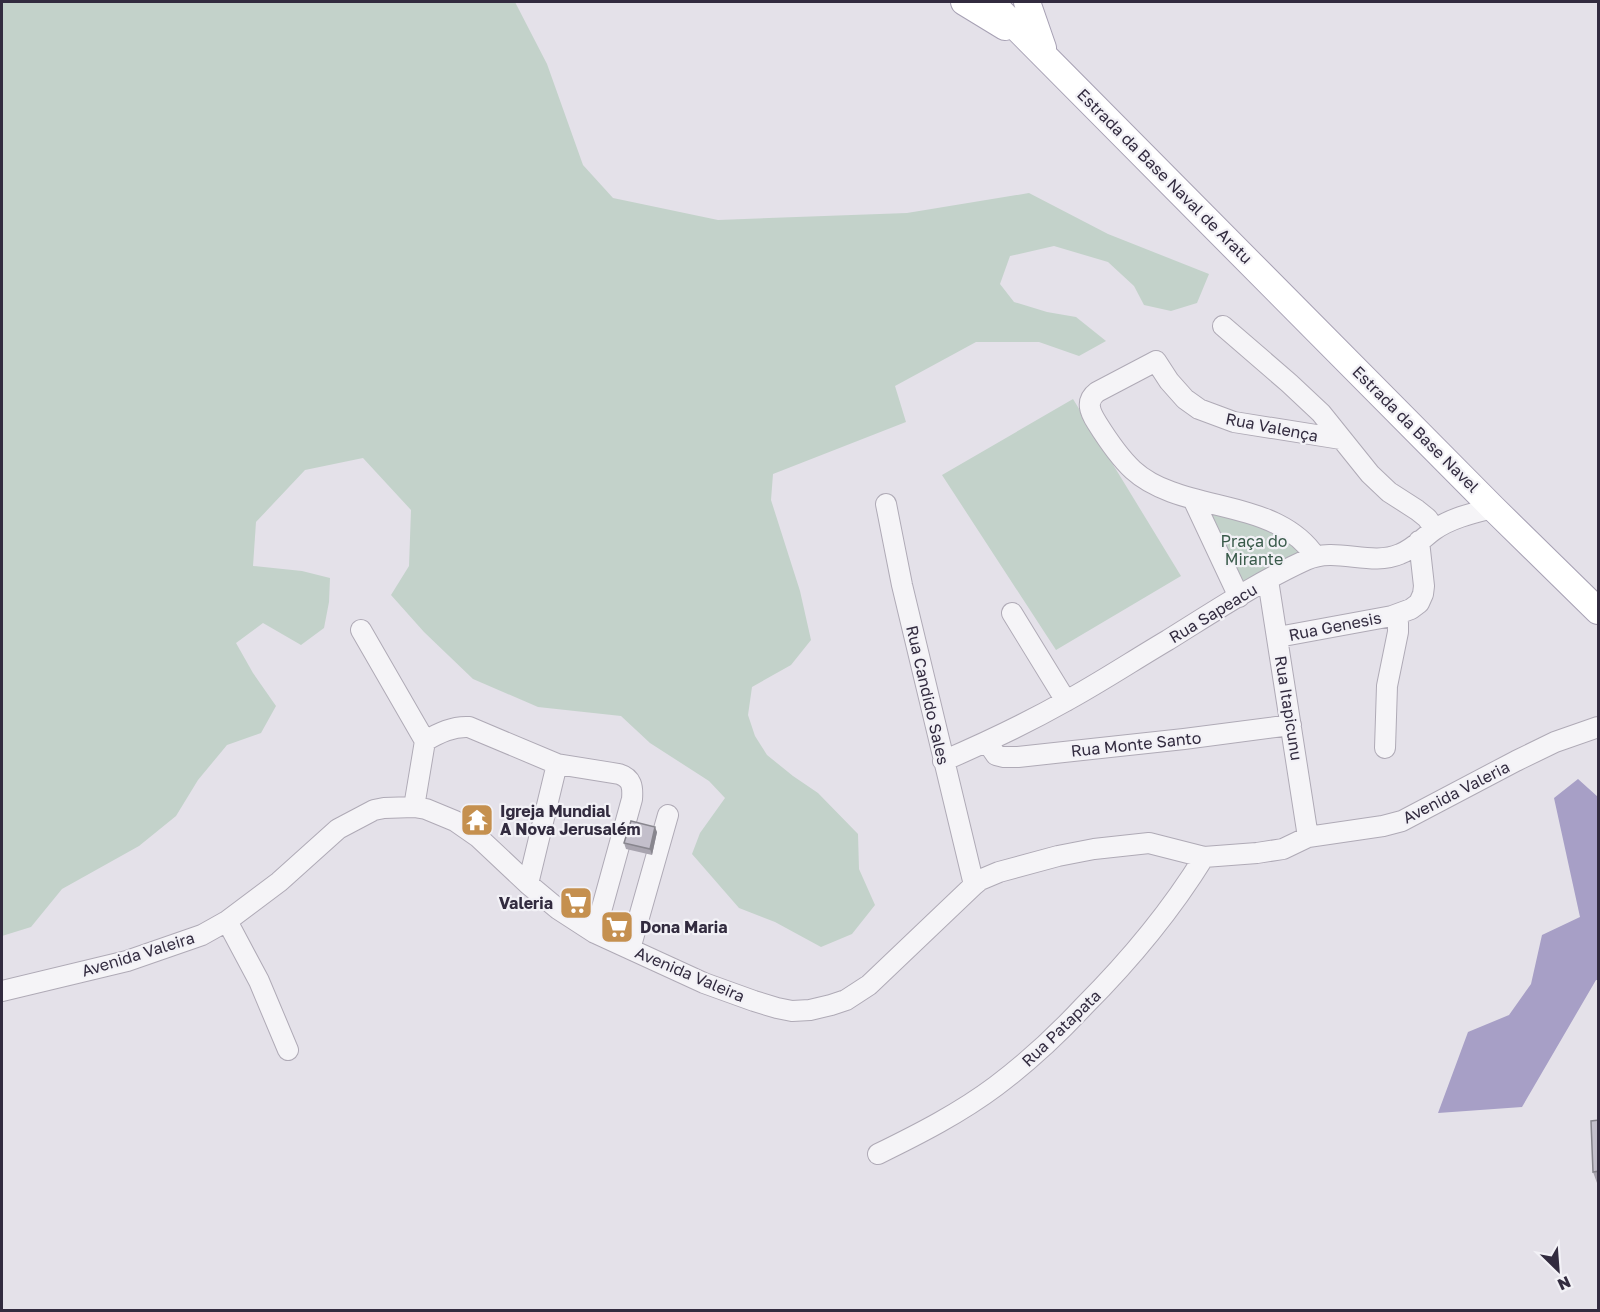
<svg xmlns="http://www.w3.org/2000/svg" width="1600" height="1312" font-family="'Golos Text',sans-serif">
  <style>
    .green { fill: #c3d2ca }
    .water { fill: #a79fc6 }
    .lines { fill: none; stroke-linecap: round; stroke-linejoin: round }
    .minor-casing { stroke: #afaab6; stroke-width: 22 }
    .major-casing { stroke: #a7a1b4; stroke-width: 28 }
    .minor { stroke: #f5f4f7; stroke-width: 20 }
    .major { stroke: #fff; stroke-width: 26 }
    .wall { fill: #a8a4af }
    .shaded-wall { fill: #88868e }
    .building { fill: #c3bfcb; stroke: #88868e; stroke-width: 1.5 }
    .labels { text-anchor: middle; stroke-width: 4.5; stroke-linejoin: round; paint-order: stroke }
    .street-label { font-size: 16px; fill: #322b3f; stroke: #f2f1f6 }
    .park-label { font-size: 16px; fill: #395a4a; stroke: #f2f1f6 }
    .poi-label { font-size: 16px; font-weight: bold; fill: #322b3f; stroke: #f2f1f6; text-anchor: start }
  </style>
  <rect width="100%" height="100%" fill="#e4e1e9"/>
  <path class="green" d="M2,2H515L547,64L583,165L613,198L718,220L907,213L1029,193L1108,234L1209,274L1197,303L1171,311L1144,305L1134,286L1108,262L1054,246L1010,256L1000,284L1014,302L1047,312L1076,317L1106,341L1079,356L1039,342H976L895,386L906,422L773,474L771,500L800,591L811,640L791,665L752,687L748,715L755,736L767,755L793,776L818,793L858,834L859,869L875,905L852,934L821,947L775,922L739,908L692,854L700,833L725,798L709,781L650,743L621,716L538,707L473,679L424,632L391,595L409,566L411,510L363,458L305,470L256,522L253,566L302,571L330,578L329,602L324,628L301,645L263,623L236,643L253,673L276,706L261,733L227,745L198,780L176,816L139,846L62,889L31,927L2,936Z
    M1073,399L1181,576L1056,650L942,475Z
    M1198,502L1257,518L1307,549L1240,593Z"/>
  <path class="water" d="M1578,779L1598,797V980H1596L1522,1107L1438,1113L1468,1032L1509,1015L1531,984L1542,935L1580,917L1554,798Z"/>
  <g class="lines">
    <g class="minor-casing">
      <path id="minor" d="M1223,326L1289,383L1321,413L1370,474L1389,492L1417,510L1427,518L1435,529
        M1193,499L1239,597
        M886,504L902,585L974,885
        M1315,556C1305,541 1293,532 1277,524C1233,502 1169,503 1133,470C1119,457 1107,439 1097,423C1090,412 1085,401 1097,392L1156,361L1169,381L1185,399L1199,409L1234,422L1341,439
        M1268,580L1308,837
        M1012,613L1066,701
        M361,630L425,741
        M1278,637L1392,616L1411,609L1419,603L1423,594L1424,586L1419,541
        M425,741C439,733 453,726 469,727L557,764L619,774C632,778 633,787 632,799L595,933
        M987,742L996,755L1004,757H1018L1184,739L1291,725
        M1385,748L1387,686L1398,632V623L1392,616
        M943,761C985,743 1027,723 1066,701C1101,682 1134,660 1168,640C1213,612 1258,582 1306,560C1336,546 1370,567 1400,554C1413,549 1423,538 1434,530C1451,518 1473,513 1493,508
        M414,807L425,741
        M528,884L557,764
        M227,921L259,981L288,1050
        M630,949L668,815
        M2,991L127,961L202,935L227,921L279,882L338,829L374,810L384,808L414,807L426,809L455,821L478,837L528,884L558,909L595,933L704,983L754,1001L777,1008L792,1011L810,1010L831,1005L846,1000L869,985L974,885L980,880L999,872L1058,856L1094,849L1149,843L1204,857L1257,853L1283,849L1308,837L1383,826L1402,821L1516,761L1555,742L1598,727
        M878,1154C919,1134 960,1113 996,1086C1028,1062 1057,1035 1084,1006C1130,960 1170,912 1204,857"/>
    </g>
    <g class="major-casing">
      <path id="major" d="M964,2L1005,27
        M991,2L1493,508L1598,611
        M1027,2L1043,48"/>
    </g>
    <use href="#minor" class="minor"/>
    <use href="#major" class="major"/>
  </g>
  <path class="wall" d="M657,832L652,855L626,849L624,843Z
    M1599,1120V1183H1597L1593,1172Z"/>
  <path class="shaded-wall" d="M655,827L657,832L652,855L650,849Z"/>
  <path class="building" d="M631,821L655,827L650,849L624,843Z
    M1599,1120V1171L1593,1172L1591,1121Z"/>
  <defs>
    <g id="temple-square" transform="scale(1.725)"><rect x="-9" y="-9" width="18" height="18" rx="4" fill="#c5904f" stroke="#f2f1f6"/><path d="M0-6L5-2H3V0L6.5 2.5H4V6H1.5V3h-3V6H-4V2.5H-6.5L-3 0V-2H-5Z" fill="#fff"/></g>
    <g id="supermarket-square" transform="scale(1.725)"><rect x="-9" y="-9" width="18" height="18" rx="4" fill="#c5904f" stroke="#f2f1f6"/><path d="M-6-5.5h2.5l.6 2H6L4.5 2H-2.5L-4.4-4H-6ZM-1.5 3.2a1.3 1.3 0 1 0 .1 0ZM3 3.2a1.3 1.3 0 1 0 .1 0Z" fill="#fff"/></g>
  </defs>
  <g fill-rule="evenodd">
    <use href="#temple-square" x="477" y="820"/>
    <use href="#supermarket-square" x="576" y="903"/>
    <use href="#supermarket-square" x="617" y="927"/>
  </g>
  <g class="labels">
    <g class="street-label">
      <text transform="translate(1165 176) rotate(45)" y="6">Estrada da Base Naval de Aratu</text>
      <text transform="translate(1272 427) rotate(11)" y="6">Rua Valença</text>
      <text transform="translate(1416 429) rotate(45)" y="6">Estrada da Base Navel</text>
      <text transform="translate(1213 613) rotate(-31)" y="6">Rua Sapeacu</text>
      <text transform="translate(1335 626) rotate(-11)" y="6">Rua Genesis</text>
      <text transform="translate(928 695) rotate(77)" y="6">Rua Candido Sales</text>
      <text transform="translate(1289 708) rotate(81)" y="6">Rua Itapicunu</text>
      <text transform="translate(1136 744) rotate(-6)" y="6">Rua Monte Santo</text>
      <text transform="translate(1456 792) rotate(-27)" y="6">Avenida Valeria</text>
      <text transform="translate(138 954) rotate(-17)" y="6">Avenida Valeira</text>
      <text transform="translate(690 974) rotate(23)" y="6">Avenida Valeira</text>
      <text transform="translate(1061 1028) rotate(-44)" y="6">Rua Patapata</text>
    </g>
    <g class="park-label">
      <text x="1254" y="547">Praça do<tspan x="1254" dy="18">Mirante</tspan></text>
    </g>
    <g class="poi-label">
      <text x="500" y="817">Igreja Mundial<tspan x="500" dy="18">A Nova Jerusalém</tspan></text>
      <text x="553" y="909" text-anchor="end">Valeria</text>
      <text x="640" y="933">Dona Maria</text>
    </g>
  </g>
  <rect width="1600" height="1312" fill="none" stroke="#322b3f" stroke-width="6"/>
  <g transform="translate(1558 1270) rotate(155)" stroke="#f2f1f6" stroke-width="4.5" paint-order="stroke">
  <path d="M0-4.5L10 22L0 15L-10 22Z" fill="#322b3f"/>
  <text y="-9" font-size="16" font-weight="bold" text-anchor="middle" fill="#322b3f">N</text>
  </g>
</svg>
